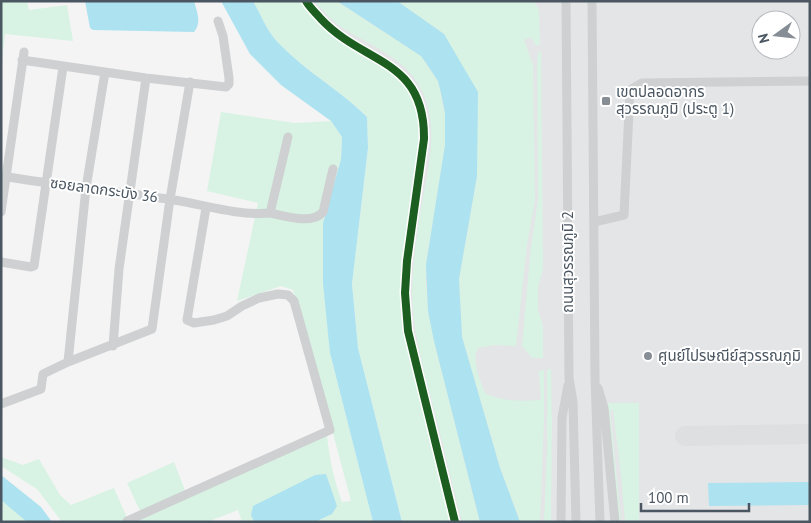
<svg xmlns="http://www.w3.org/2000/svg" width="811" height="523" font-family="'PT Sans','Noto Sans Thai',sans-serif">
  <style>
    .airport { fill: #e4e5e7; fill-rule: evenodd }
    .green { fill: #d8f3e3 }
    .water { fill: #ade2f0 }
    .lines { fill: none; stroke-linecap: round; stroke-linejoin: round }
    .taxiway { stroke: #dedfe0; stroke-width: 20 }
    .minor { stroke: #ced0d2; stroke-width: 9 }
    .cycleway-casing { stroke: #fff; stroke-width: 11 }
    .cycleway { stroke: #1b5e20; stroke-width: 8 }
    .poi-dot { fill: #868d94; stroke: #fff; stroke-width: 2 }
    .labels { text-anchor: middle; stroke-width: 4; stroke-linejoin: round; paint-order: stroke }
    .poi-label { font-size: 15px; fill: #4a5661; stroke: #fff; text-anchor: start }
    .street-label { font-size: 15px; fill: #4a5661; stroke: #fff }
  </style>
  <rect width="100%" height="100%" fill="#f4f4f4"/>
  <path class="airport" d="M273,1H810V522H423L383,364L392,131ZM761,20H791V50H761Z"/>
  <path class="green" d="M1,1H27L29,10L67,5L73,41L5,34L1,69Z
    M253,1H303C342,64 420,48 422,139L408,226L403,293L406,331L413,366L453,522H402L358,348L352,284L368,148L367,117C338,88 301,69 274,38C266,28 260,13 253,1Z
    M314,1H337L421,56L438,81L445,113V145L426,265V285L434,341L480,522H462C452,481 442,441 432,401C422,365 412,327 412,290C413,264 416,239 420,214C427,171 443,122 417,82C401,56 367,44 341,27C331,20 323,10 314,1Z
    M397,1H534L539,10L540,44L536,46L531,37L524,40L533,65L535,200L527,245L516,346L494,345L478,348C471,360 480,380 485,393C503,402 521,401 541,400L539,371L544,370V420L540,522H520L500,468L462,337L459,279L477,176L444,34Z
    M541,51L543,269L538,287V310L543,326V358H532L522,346L531,246L538,200L537,65L538,53Z
    M221,112L295,123L331,121L342,137L341,159L323,223L330,353L373,522H315L332,514L251,515L254,522H242L238,510L207,522H62L37,489L1,466V457L23,465L39,459L60,495L71,505L114,488L127,518L141,513L127,483L174,462L186,493L327,434C329,458 334,480 342,502L351,501L306,332L293,290L281,286L237,301L258,203L207,191Z
    M551,369L552,422L551,522H544L547,451V370Z
    M606,403H639V522H625L621,475L613,410H610L621,522H617Z
    M1,500L26,520L27,522H1Z"/>
  <path class="water" d="M85,1H194C197,12 202,23 194,32L93,30L90,28Z
    M221,1H253C260,13 266,28 274,38C301,69 338,88 367,117L368,148L352,284L358,348L402,522H373L330,353L323,283V223L341,159L342,137L331,121L281,85L250,54Z
    M337,1H397L444,34L478,92L477,176L459,279L462,337L500,468L520,522H480L434,341L428,311L426,265L445,145V113L441,93L438,81L426,63L421,56Z
    M326,474L337,506L332,514L315,522H254L251,515L253,506L315,475Z
    M1,475L41,507L52,522H27L1,500Z
    M810,482V505L709,506L708,483Z"/>
  <g class="lines">
    <path class="taxiway" d="M685,436L810,434"/>
    <path class="minor" d="M566,1L569,378L573,402L576,522
      M592,1L595,378L600,522
      M22,60L146,78L226,87L229,84V78L223,36L218,21
      M1,176C57,185 113,191 168,199C202,204 236,216 270,213L288,137
      M1,212L24,52
      M270,213C285,216 312,225 323,212L333,169
      M594,222L624,215L630,90L642,83L810,81
      M1,262L31,267L34,266L63,67
      M113,346L119,269L146,78
      M68,362L152,329L170,199L190,82
      M598,388L604,408L615,522
      M1,404L41,389L43,374L68,362L86,188L105,72
      M127,521L330,430L294,301L288,295L278,294L259,298L242,306L227,316L214,320L194,323L187,320L206,208
      M561,522L562,418L568,385"/>
    <g class="cycleway-casing">
      <path id="cycleway" d="M306,1C310,8 316,13 321,19C364,65 425,58 424,139L407,261L405,293L408,331L455,522"/>
    </g>
    <use href="#cycleway" class="cycleway"/>
  </g>
  <g class="poi-dot">
    <rect x="601" y="96" width="10" height="10" rx="2.5"/>
    <circle cx="648" cy="356" r="5"/>
  </g>
  <g class="labels">
    <g class="poi-label">
      <text x="616" y="97">เขตปลอดอากร<tspan x="616" dy="17">สุวรรณภูมิ (ประตู 1)</tspan></text>
      <text x="658" y="361">ศูนย์ไปรษณีย์สุวรรณภูมิ</text>
    </g>
    <g class="street-label">
      <text transform="translate(104 190) rotate(8)" y="5">ซอยลาดกระบัง 36</text>
      <text transform="translate(568 262) rotate(-90)" y="5">ถนนสุวรรณภูมิ 2</text>
    </g>
  </g>
  <rect width="811" height="523" fill="none" stroke="#4a5661" stroke-width="5"/>
  <g transform="translate(776 35) rotate(255)"><circle r="24" fill="#ffffff" stroke="#b7bbc0"/>
  <path d="M0-4L9 19L0 12L-9 19Z" fill="#868d94"/>
  <text y="-8" font-size="14" font-weight="bold" text-anchor="middle" fill="#4a5661">N</text>
  </g>
  <path d="M641 503v8h108v-8" fill="none" stroke="#4a5661" stroke-width="2.5"/>
  <text x="648" y="503" font-size="15" fill="#4a5661" stroke="#ffffff" stroke-width="4" paint-order="stroke">100 m</text>
</svg>
